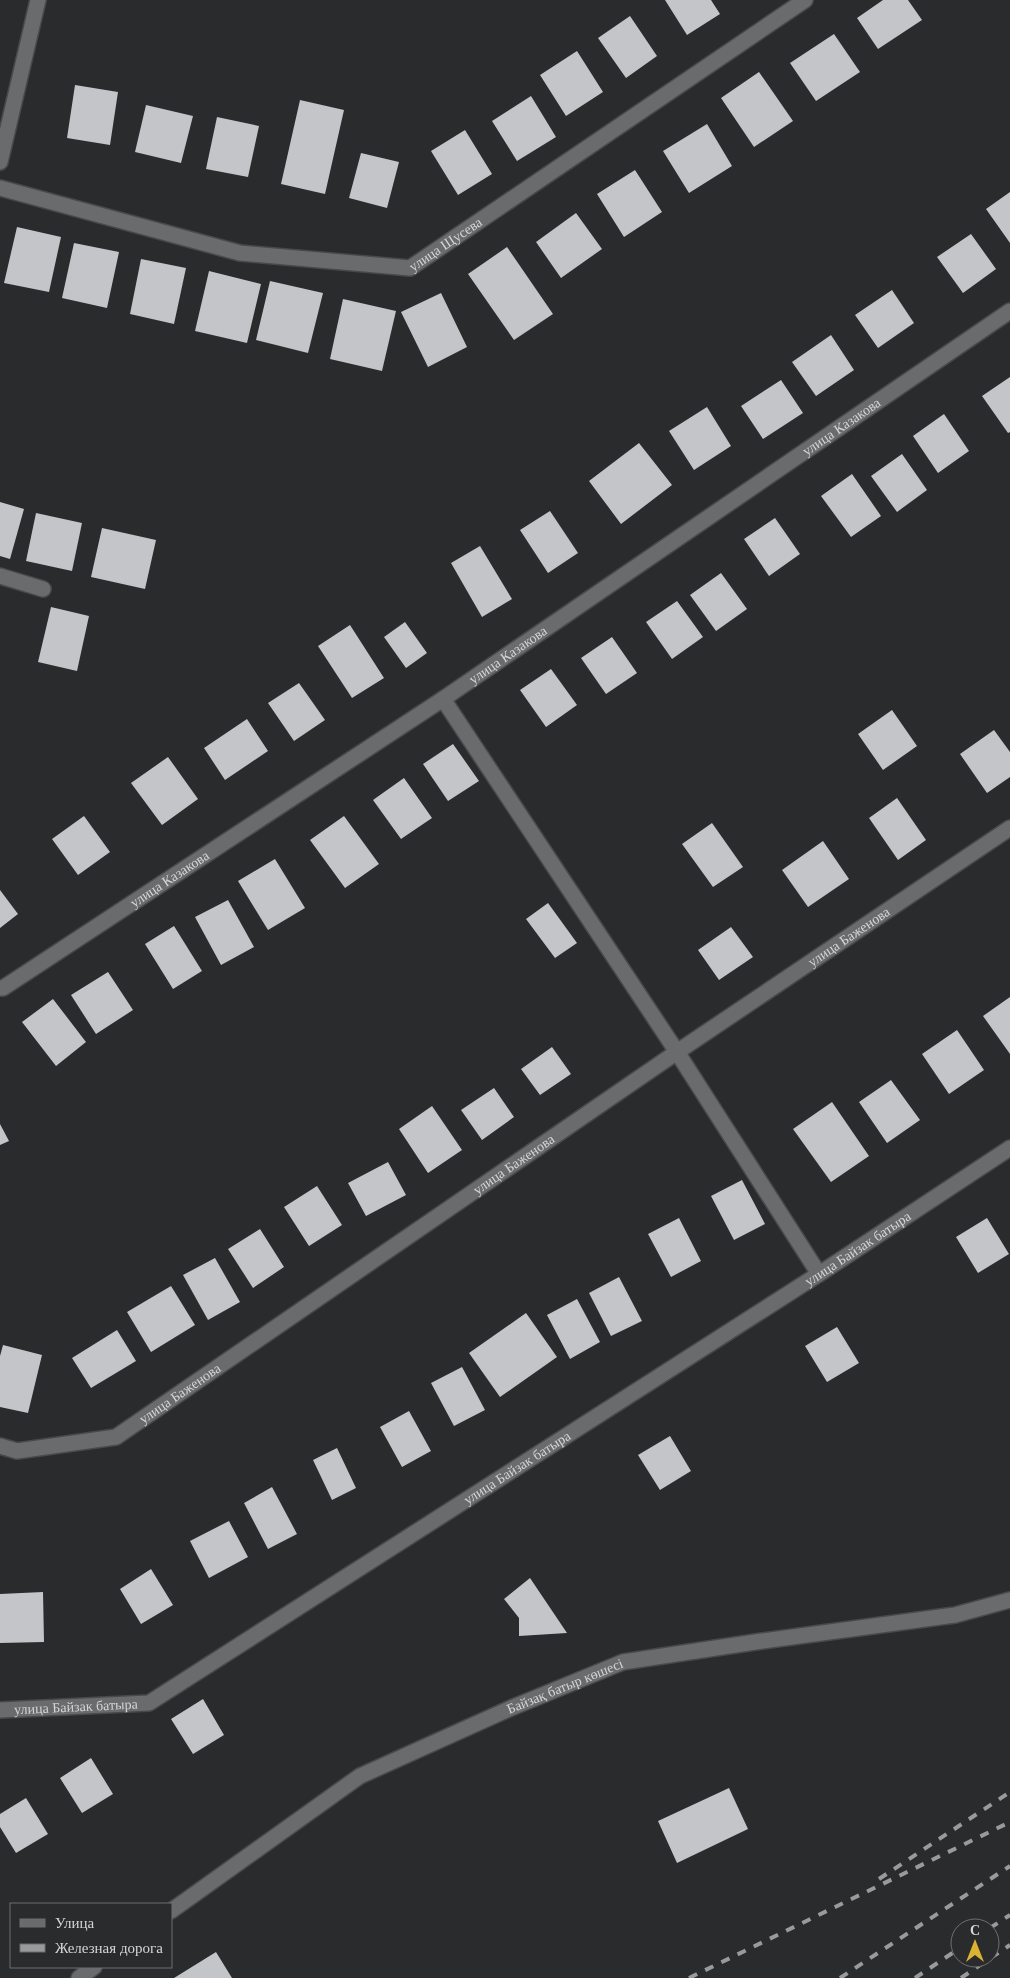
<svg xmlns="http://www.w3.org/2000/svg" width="1010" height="1978" font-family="Georgia,serif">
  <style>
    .building { fill: #c4c5c8 }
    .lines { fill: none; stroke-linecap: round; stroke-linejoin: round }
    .street-casing { stroke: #49494b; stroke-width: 18 }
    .secondary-casing { stroke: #49494b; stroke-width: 18 }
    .street { stroke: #6a6b6d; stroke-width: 15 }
    .secondary { stroke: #6a6b6d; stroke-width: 15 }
    .rail { stroke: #999a9c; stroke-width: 4; stroke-dasharray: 9 9; stroke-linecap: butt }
    .labels { text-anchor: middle; stroke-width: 5; stroke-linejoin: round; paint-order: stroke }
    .street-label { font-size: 14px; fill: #d5d5d7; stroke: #2a2b2d }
  </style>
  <rect width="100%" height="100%" fill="#2a2b2d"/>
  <path class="building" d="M665,0H711L720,14L687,35Z
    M883,0H908L922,20L878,49L857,18Z
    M630,16L657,56L626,78L598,38Z
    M834,34L860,72L816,101L790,63Z
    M577,51L603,92L566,116L540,75Z
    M759,72L793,121L754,147L721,98Z
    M75,85L118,92L110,145L67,138Z
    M531,96L556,137L517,161L492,121Z
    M300,100L344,110L325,194L281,184Z
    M146,105L193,116L181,163L135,152Z
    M217,117L259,126L248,177L206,169Z
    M707,124L732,166L689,193L663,151Z
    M465,130L492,174L458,195L431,151Z
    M361,153L399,162L387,208L349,198Z
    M635,170L662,212L624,237L597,194Z
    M1010,192V243L986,209Z
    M576,213L602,249L561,278L536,242Z
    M17,227L61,237L49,292L4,283Z
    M971,234L996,269L963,293L937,257Z
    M74,243L119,252L107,308L62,298Z
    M507,247L553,314L514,340L468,274Z
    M141,259L186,268L174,324L130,314Z
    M209,271L261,284L247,343L195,331Z
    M270,281L323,293L308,353L256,340Z
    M892,290L914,323L878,348L855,315Z
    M441,293L467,347L428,367L401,312Z
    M343,299L396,311L382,371L330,359Z
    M831,335L854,370L816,396L792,362Z
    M1010,377V432L1008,433L982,396Z
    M781,380L803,413L763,439L741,406Z
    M707,407L731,446L694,470L669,431Z
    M944,414L969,451L938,473L913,436Z
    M639,443L672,485L621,524L589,481Z
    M902,454L927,490L897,512L871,476Z
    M852,474L881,516L851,537L821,496Z
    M0,502L24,509L10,559L0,556Z
    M550,511L578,553L548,573L520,530Z
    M36,513L82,523L72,571L26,561Z
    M775,518L800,554L769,576L744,539Z
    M102,528L156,540L145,589L91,577Z
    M480,546L512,599L482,617L451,563Z
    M721,573L747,609L716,631L690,595Z
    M677,601L703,637L672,659L646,622Z
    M51,607L89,616L77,671L38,662Z
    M405,622L427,653L406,668L384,637Z
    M350,625L384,678L352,698L318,646Z
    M612,637L637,673L606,694L581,658Z
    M551,669L577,705L546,727L520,690Z
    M299,683L325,720L294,741L268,703Z
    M892,710L917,746L883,770L858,734Z
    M247,719L268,751L225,780L204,748Z
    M994,730L1010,752V777L987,793L960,754Z
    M453,744L479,781L448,801L423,764Z
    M168,757L198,799L162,825L131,783Z
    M404,778L432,818L401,839L373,800Z
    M897,798L926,840L898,860L869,818Z
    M84,816L110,852L78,875L52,839Z
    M344,816L379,864L345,888L310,840Z
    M712,823L743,867L713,887L682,844Z
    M823,841L849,879L808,907L782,870Z
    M275,859L305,908L268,930L238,881Z
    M0,890L18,914L0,928Z
    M228,900L254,947L221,965L195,917Z
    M548,903L577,943L555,958L526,919Z
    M174,926L202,971L173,989L145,944Z
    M731,927L753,957L719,980L698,950Z
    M108,972L133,1010L96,1034L71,995Z
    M1010,997V1054L983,1016Z
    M53,999L86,1042L56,1066L22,1022Z
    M957,1030L984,1070L949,1094L922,1054Z
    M552,1047L571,1074L540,1095L521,1069Z
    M891,1080L920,1120L887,1143L859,1102Z
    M494,1088L514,1117L482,1140L461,1110Z
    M832,1102L869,1156L831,1182L793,1129Z
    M432,1106L462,1150L428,1173L399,1129Z
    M0,1124L9,1141L0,1145Z
    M388,1162L406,1195L366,1216L348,1183Z
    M742,1180L765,1224L734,1240L711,1196Z
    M317,1186L342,1225L309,1246L284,1207Z
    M679,1218L701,1261L671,1277L648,1234Z
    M987,1218L1009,1254L978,1273L956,1237Z
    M260,1229L284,1267L253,1288L228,1249Z
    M215,1258L240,1302L208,1320L183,1275Z
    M619,1277L642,1321L611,1336L589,1293Z
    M171,1286L195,1325L151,1352L127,1312Z
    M577,1299L600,1342L570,1359L547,1315Z
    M526,1313L557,1357L500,1397L469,1353Z
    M837,1327L859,1363L827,1382L805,1346Z
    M117,1330L136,1361L91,1388L72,1358Z
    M3,1345L42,1355L28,1413L0,1407V1356Z
    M462,1367L485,1410L454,1426L431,1383Z
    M409,1411L431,1451L402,1467L380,1427Z
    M670,1436L691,1471L660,1490L638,1455Z
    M337,1448L356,1488L332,1500L313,1460Z
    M272,1487L297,1534L268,1549L244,1503Z
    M229,1521L248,1557L209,1578L190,1541Z
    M151,1569L173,1605L141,1624L120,1589Z
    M530,1578L567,1633L519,1636V1618L504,1599Z
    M43,1592L44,1642L0,1643V1594Z
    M203,1699L224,1735L193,1754L171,1719Z
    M91,1758L113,1794L82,1813L60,1778Z
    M729,1788L748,1829L677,1863L658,1821Z
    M26,1798L48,1834L16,1853L0,1827V1814Z
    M216,1952L232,1978H174Z"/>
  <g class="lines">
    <g class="street-casing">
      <g id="street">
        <path d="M0,162L38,0"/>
        <path id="s1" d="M0,188L240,253L410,268L805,0"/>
        <path d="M0,576L43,589"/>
        <path d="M443,699L677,1052L819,1274"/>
        <path id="s2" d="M0,988H3L443,699L1010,311"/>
        <path id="s3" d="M0,1446L17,1451L116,1437L677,1052L1010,828"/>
        <path id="s4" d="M0,1710L149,1703L819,1274L1010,1148"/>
      </g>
    </g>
    <g class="secondary-casing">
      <g id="secondary">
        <path id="s5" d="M171,1911L360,1776L511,1708L623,1662L762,1641L955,1615L1010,1600"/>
        <path d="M79,1978L94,1967"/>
      </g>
    </g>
    <use href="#street" class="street"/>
    <use href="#secondary" class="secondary"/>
    <path class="rail" d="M879,1879L1010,1792
      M990,1928L1010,1915
      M689,1978L1010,1822
      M840,1978L1010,1866
      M915,1978L960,1948
      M961,1978L1010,1945"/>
  </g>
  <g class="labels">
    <g class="street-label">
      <text dy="5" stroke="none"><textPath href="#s1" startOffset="462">улица Щусева</textPath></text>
      <text dy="5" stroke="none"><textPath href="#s2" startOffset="1012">улица Казакова</textPath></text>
      <text dy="5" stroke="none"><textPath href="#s2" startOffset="608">улица Казакова</textPath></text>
      <text dy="5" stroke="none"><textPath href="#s2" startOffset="202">улица Казакова</textPath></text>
      <text dy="5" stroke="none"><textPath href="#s3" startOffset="1005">улица Баженова</textPath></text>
      <text dy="5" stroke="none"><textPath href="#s3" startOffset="600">улица Баженова</textPath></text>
      <text dy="5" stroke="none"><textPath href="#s4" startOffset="991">улица Байзак батыра</textPath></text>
      <text dy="5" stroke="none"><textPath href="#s3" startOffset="195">улица Баженова</textPath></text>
      <text dy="5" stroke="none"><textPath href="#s4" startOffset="586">улица Байзак батыра</textPath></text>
      <text dy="5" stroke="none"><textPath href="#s5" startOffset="456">Байзақ батыр көшесі</textPath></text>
      <text dy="5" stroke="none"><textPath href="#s4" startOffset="76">улица Байзак батыра</textPath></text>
    </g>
  </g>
  <rect x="10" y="1903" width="162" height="65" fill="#2a2b2d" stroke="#6e6f71"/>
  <rect x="20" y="1919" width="25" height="8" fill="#6a6b6d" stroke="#6e6f71"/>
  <text x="55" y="1928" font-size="15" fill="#d5d5d7">Улица</text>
  <rect x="20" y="1944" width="25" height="8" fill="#999a9c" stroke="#6e6f71"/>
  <text x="55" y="1953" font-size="15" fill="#d5d5d7">Железная дорога</text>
  <g transform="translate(975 1943)"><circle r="24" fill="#2a2b2d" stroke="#6e6f71"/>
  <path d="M0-4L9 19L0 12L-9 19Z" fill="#dcb233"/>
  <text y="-8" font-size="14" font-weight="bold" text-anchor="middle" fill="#d5d5d7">С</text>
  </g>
</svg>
